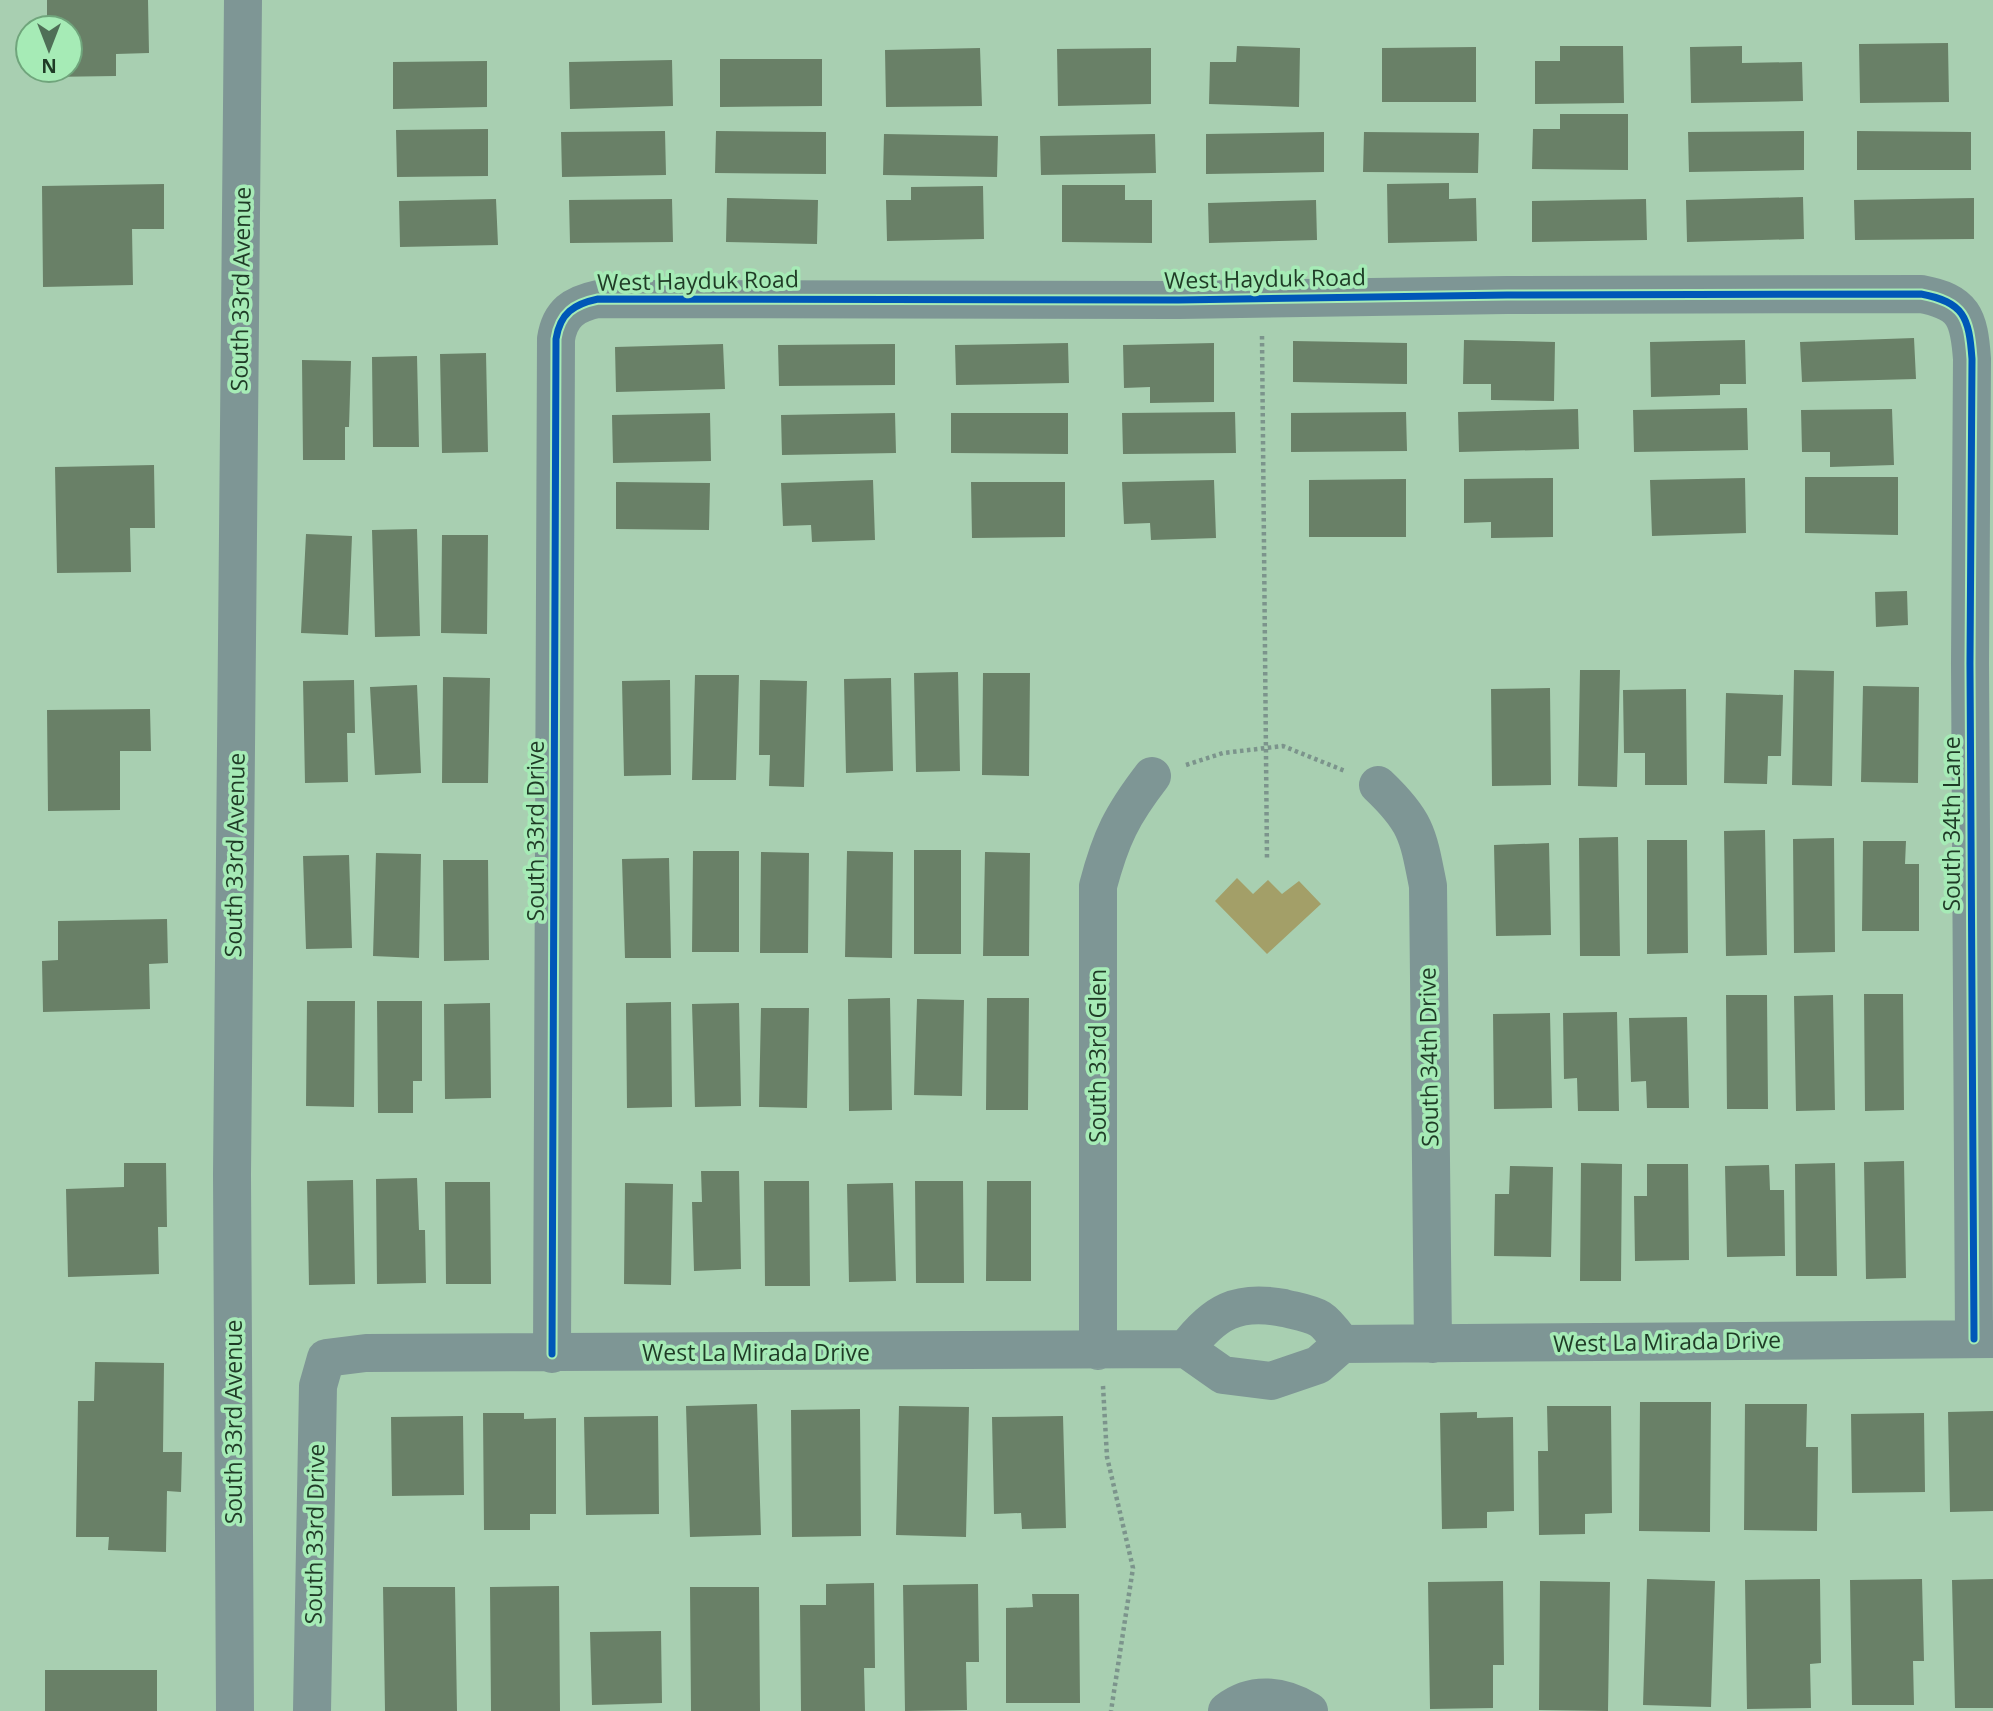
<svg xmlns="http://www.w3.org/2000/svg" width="1993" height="1711" font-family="'Open Sans',sans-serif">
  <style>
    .water { fill: #a39f68 }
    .building { fill: #698067 }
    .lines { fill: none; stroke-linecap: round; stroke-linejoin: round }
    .path { stroke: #7c948c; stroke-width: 4.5; stroke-dasharray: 3.5 3.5; stroke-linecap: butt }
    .minor { stroke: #7e9695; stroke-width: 38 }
    .cycleway-casing { stroke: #a6ebb6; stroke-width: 11 }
    .cycleway { stroke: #0057b8; stroke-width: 7 }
    .labels { text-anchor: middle; stroke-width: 7; stroke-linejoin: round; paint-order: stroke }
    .street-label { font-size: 23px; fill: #1f3b26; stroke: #a6ebb6 }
  </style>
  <rect width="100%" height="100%" fill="#a8cfb1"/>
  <path class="water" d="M1237,878L1253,894L1268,880L1282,894L1299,881L1321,904L1267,954L1215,901Z"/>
  <path class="building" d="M47,0H148L149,53L116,54V76L48,77V70H70V28H47Z
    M1948,43L1949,102L1860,103L1859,44Z
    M1237,46L1300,48L1299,107L1209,104L1210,62H1236Z
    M1560,46H1623L1624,103L1535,104V61H1560Z
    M1742,46V63L1802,62L1803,101L1691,103L1690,47Z
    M1476,47V102H1382V48Z
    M980,48L982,106L886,107L885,50Z
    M1151,48V104L1058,106L1057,49Z
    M720,59H822V106L720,107Z
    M672,60L673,106L570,109L569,62Z
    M487,61V107L393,109V62Z
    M1560,114H1628V170L1532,169L1533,129H1560Z
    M488,129V176L397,177L396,130Z
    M665,131L666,175L562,177L561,132Z
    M716,131L826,132V174L715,173Z
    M1804,131V170L1689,172L1688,132Z
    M1857,131L1971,132V170H1857Z
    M1324,132V172L1206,174V134Z
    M1364,132L1479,133L1478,173L1363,172Z
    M884,134L998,136L997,177L883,175Z
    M1155,134L1156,173L1041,175L1040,136Z
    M1449,183V199L1476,198L1477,241L1388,243L1387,184Z
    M164,184V229H132L133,285L43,287L42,186Z
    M1062,185H1125V200H1152V243L1062,242Z
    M983,186L984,239L887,241L886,200H911V187Z
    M1803,197L1804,239L1687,242L1686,200Z
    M727,198L818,200L817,244L726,242Z
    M1974,198V239L1855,240L1854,200Z
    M496,199L498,245L400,247L399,201Z
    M672,199L673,242L570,243L569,200Z
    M1646,199L1647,240L1532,242V201Z
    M1316,200L1317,240L1209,243L1208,203Z
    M1914,338L1916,379L1802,382L1800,342Z
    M1464,340L1555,342L1554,401L1491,400V384H1463Z
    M1745,340L1746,384H1720V395L1651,397L1650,342Z
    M1293,341L1407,343V384L1293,382Z
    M1068,343L1069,383L956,385L955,345Z
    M1214,343V402L1150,403V387L1124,388L1123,345Z
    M723,344L725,389L616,392L615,347Z
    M895,344V385L779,386L778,345Z
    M486,353L488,452L442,453L440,354Z
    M417,356L419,447H373L372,357Z
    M302,360L351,361L349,427H345V460H303Z
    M1747,408L1748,450L1634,452L1633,410Z
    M1578,409L1579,449L1459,452L1458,412Z
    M1892,409L1894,465L1830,467V452H1802L1801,410Z
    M1235,412L1236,453L1123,454L1122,413Z
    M1406,412L1407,451L1291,452V413Z
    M710,413L711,461L613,463L612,415Z
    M895,413L896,453L782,455L781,415Z
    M951,413H1068V454L951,453Z
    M154,465L155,528H130L131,572L57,573L55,467Z
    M1805,477H1898V535L1805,533Z
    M1553,478V537L1491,538V522L1464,523V479Z
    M1745,478L1746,533L1652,536L1650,480Z
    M1406,479V537H1309V480Z
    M873,480L875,540L812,542L811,525L783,526L781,483Z
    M1214,480L1216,538L1151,540L1150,523L1124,524L1122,482Z
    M616,482L710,483L709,530L616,529Z
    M971,482H1065V537L972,538Z
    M417,529L420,636L375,637L372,530Z
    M306,534L352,536L348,635L301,633Z
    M442,535H488L487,634L441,633Z
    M1907,591L1908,625L1876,627L1875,592Z
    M1580,670H1620L1617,787L1578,786Z
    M1794,670L1834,671L1832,786L1792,785Z
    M958,672L960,771L916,772L914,673Z
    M983,673H1030L1029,776L982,775Z
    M695,675H739L736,780H692Z
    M443,677L490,678L488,783H442Z
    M891,678L893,771L846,773L844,679Z
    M354,680L355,733H347L348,782L305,783L303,681Z
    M670,680L671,775L624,776L622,681Z
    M760,680L807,681L804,787L769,786L770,755H759Z
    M417,685L421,773L375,775L370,687Z
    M1863,686L1919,687L1918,783L1861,782Z
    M1550,688L1551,785L1492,786L1491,689Z
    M1686,689L1687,785H1645V753H1624L1623,690Z
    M1726,693L1783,695L1781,756H1768L1767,784L1724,783Z
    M150,709L151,751H120V810L48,811L47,710Z
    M1765,830L1767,955L1726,956L1724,831Z
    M1618,837L1620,956H1580L1579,838Z
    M1834,838L1835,952L1794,953L1793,839Z
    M1647,840H1687L1688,953L1647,954Z
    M1863,841H1906L1905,864H1919V931H1862Z
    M1549,843L1551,935L1496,936L1494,845Z
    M914,850H961V954H914Z
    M693,851H739V952H692Z
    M847,851L893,852L892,958L845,957Z
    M761,852L809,853L808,953H760Z
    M985,852L1030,853L1029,956H983Z
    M376,853L421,854L419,958L373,956Z
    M349,855L352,948L306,949L303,856Z
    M669,858L671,958H625L622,859Z
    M443,860H488L489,960L444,961Z
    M167,919L168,963L149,964L150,1009L43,1012L42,961L58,960V921Z
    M1864,994H1903L1904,1110L1865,1111Z
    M1726,995H1767L1768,1109H1727Z
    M1833,995L1835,1110L1796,1111L1794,996Z
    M890,998L892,1110L849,1111L848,999Z
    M987,998H1029L1028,1110H986Z
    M917,999L964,1000L962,1096L914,1095Z
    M307,1001H355L354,1107L306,1106Z
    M377,1001H422V1081H413V1113H378Z
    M671,1002L672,1107L627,1108L626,1003Z
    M490,1003L491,1098L445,1099L444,1004Z
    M739,1003L741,1106L695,1107L692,1004Z
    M761,1008H809L807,1108L759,1107Z
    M1617,1012L1619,1111H1578L1577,1078L1564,1079L1563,1013Z
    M1550,1013L1552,1108L1494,1109L1493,1014Z
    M1687,1017L1689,1108H1647L1646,1081L1631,1082L1629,1018Z
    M1904,1161L1906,1278L1866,1279L1864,1162Z
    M124,1163H166L167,1227H158L159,1274L68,1277L66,1189L124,1187Z
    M1581,1163L1622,1164L1621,1281H1580Z
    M1835,1163L1837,1276H1796L1795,1164Z
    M1647,1164H1688L1689,1260L1635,1261L1634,1196H1647Z
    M1769,1165L1770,1190H1784L1785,1256L1727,1257L1725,1166Z
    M1510,1166L1553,1167L1551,1257L1494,1256L1495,1194H1509Z
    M701,1171H739L741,1269L694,1271L692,1202H702Z
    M417,1178L419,1230H425L426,1283L377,1284L376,1179Z
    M353,1180L355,1284L309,1285L307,1181Z
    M764,1181H809L810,1286H765Z
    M915,1181H963L964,1283H916Z
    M987,1181H1031V1281H986Z
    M445,1182H490L491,1284H446Z
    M625,1183L673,1184L671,1285L624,1284Z
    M893,1183L896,1281L849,1282L847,1184Z
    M95,1362L164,1363L163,1452H182L181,1492L167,1491L166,1552L108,1550L109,1537H76L78,1401H94Z
    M1640,1402H1711L1710,1532L1639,1531Z
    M757,1404L761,1535L690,1537L686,1406Z
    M1745,1404H1807L1806,1447H1818L1817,1531L1744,1530Z
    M899,1406L969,1407L966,1537L896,1535Z
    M1547,1406H1611L1612,1513L1585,1514V1534L1539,1535L1538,1451H1548Z
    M860,1409L861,1536L792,1537L791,1410Z
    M1993,1411V1511L1950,1512L1948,1412Z
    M1477,1412V1418L1513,1417L1514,1511L1487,1512V1528L1442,1529L1440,1413Z
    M483,1413H524V1419L556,1418V1514H530V1530H484Z
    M1924,1413L1925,1492L1852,1493L1851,1414Z
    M463,1416L464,1495L392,1496L391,1417Z
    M658,1416L659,1514L586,1515L584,1417Z
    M1063,1416L1066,1528L1022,1529L1021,1513L994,1514L992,1417Z
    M1647,1579L1715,1581L1711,1707L1643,1705Z
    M1820,1579L1821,1663L1810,1664L1811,1708L1747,1709L1745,1580Z
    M1922,1579L1924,1661H1913L1914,1705H1852L1850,1580Z
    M1993,1579V1708H1955L1952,1580Z
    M1503,1581L1504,1665H1493V1708L1430,1709L1428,1582Z
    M1540,1581L1610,1582L1608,1711L1539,1710Z
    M874,1583L875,1668H864L865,1711H801L800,1605H826V1584Z
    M978,1584L979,1662H966L967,1710L905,1711L903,1585Z
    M559,1586L560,1711H491L490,1587Z
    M383,1587H455L457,1711H385Z
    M690,1587H759L760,1711H691Z
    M1032,1594H1079L1080,1703H1006V1608L1033,1607Z
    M661,1631L662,1703L592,1705L590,1632Z
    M45,1670H157V1711H45Z"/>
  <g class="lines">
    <path class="path" d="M1262,336L1267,860
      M1186,765L1223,753L1283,746L1345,771
      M1103,1386L1107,1457L1133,1568L1111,1711"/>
    <path class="minor" d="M1378,785C1417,822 1418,835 1428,886L1433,1344
      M1186,1349C1214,1312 1237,1299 1284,1308C1295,1311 1310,1313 1320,1319C1328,1324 1336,1336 1342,1344
      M1098,1351V886C1111,837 1122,815 1152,776
      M552,1354L556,339C560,313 574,304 598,299L1179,300L1507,295L1921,294C1964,302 1969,317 1972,359L1970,664L1974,1339
      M235,1711L232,1175L243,0
      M312,1711L318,1386L326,1358L366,1353L1186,1349L1223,1375L1271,1381L1318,1365L1342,1344L1993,1339
      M1227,1711C1253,1691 1282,1695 1309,1711"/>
    <g class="cycleway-casing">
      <path id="cycleway" d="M552,1354L556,339C560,313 574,304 598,299L1179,300L1507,295L1921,294C1964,302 1969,317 1972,359L1970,664L1974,1339"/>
    </g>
    <use href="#cycleway" class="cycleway"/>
  </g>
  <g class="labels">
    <g class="street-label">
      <text transform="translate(1265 279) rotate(-1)" y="8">West Hayduk Road</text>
      <text transform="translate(698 281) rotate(-1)" y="8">West Hayduk Road</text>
      <text transform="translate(241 289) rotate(-89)" y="8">South 33rd Avenue</text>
      <text transform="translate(1952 824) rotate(-90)" y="8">South 34th Lane</text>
      <text transform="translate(536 831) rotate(-90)" y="8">South 33rd Drive</text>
      <text transform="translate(235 855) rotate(-89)" y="8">South 33rd Avenue</text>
      <text transform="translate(1098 1056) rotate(-90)" y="8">South 33rd Glen</text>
      <text transform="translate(1429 1057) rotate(-91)" y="8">South 34th Drive</text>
      <text transform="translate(1667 1342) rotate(-1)" y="8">West La Mirada Drive</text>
      <text x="756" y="1361">West La Mirada Drive</text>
      <text transform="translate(234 1422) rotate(-90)" y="8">South 33rd Avenue</text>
      <text transform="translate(315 1534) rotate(-89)" y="8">South 33rd Drive</text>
    </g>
  </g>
  <g transform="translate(49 49) rotate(180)"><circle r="33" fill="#a6ebb6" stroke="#70a57c" stroke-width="2"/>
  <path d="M0-5L12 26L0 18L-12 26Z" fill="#4f6f57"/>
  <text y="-10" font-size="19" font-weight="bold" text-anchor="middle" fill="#1f3b26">N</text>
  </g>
</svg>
